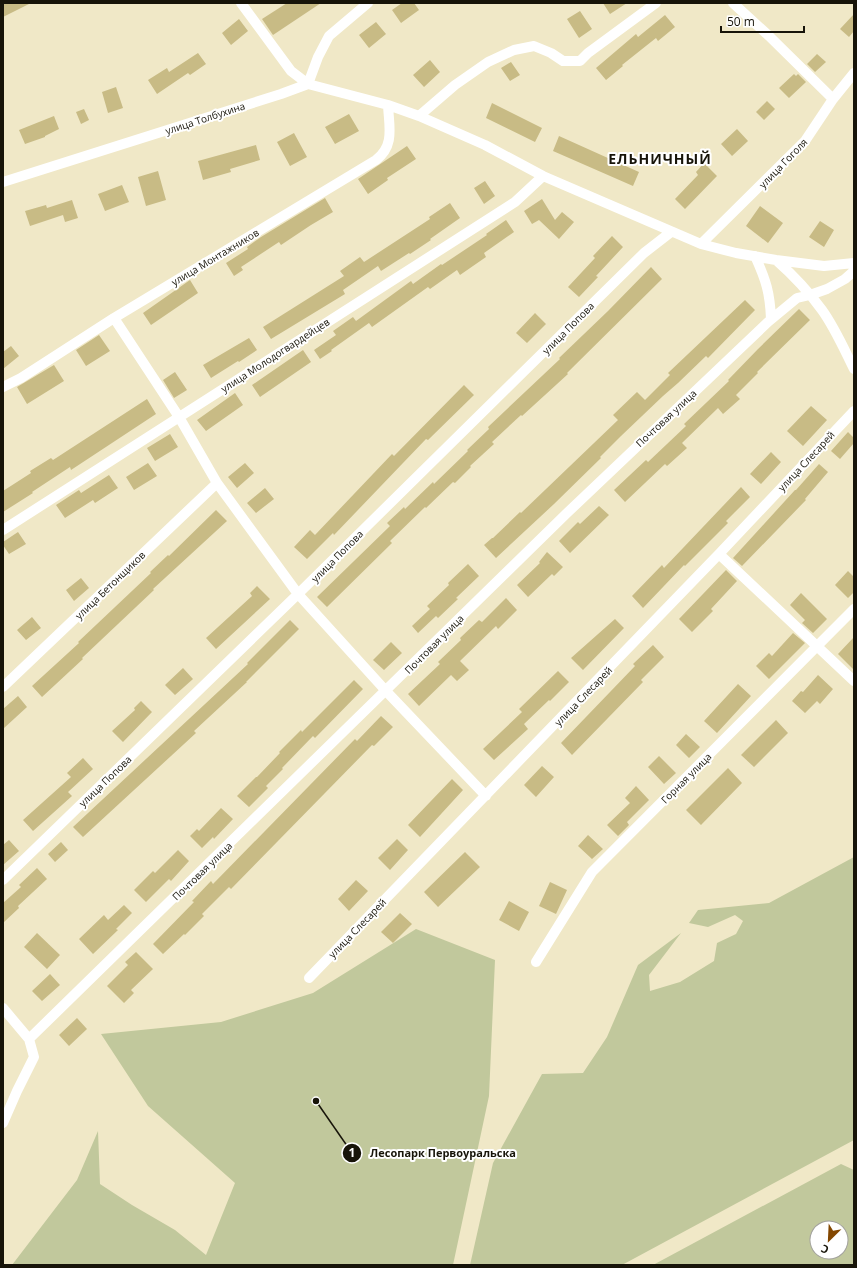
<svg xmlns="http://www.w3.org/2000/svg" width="857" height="1268" font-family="'Open Sans',sans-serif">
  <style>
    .green { fill: #c1c89c; fill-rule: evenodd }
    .building { fill: #c8bb85 }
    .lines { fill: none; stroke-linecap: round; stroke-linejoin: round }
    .street { stroke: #fff; stroke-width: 10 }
    .labels { text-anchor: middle; stroke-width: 4; stroke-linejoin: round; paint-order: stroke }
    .street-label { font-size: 10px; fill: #171409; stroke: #fff }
    .district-label { font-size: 14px; font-weight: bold; letter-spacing: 1px; fill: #171409; stroke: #fff }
    .leader { fill: none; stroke: #171409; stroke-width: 1.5 }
    .callout-dot { fill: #171409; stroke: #fff; stroke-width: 1.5 }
    .mark-label { font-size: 12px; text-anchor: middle; font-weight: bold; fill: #fff }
    .callout-label { font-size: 11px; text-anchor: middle; font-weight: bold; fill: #171409; stroke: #fff; stroke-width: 4; stroke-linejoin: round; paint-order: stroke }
  </style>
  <rect width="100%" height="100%" fill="#f0e8c7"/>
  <path class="green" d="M854,857V1140L622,1265H470L493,1163L542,1074L583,1073L607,1037L638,965L681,933L649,975L650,991L680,982L714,961L717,943L736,934L743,921L735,915L708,927L689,923L698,910L769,903Z
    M416,929L495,960L489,1096L453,1265H12L77,1180L98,1131L100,1184L132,1205L175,1230L206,1255L235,1183L148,1106L101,1034L221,1022L313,993Z
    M841,1164L854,1170V1265H653ZM817,1228H841V1252H817Z"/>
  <path class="building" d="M3,3H31L3,17Z
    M287,3H321L273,35L262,19Z
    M402,3H414L419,10L401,23L392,10Z
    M603,3H627L610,14Z
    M580,11L592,29L579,38L567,19Z
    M854,14V31L849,37L840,29Z
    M665,15L675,27L658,41L656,38L622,65L623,66L606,80L596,68L636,34L638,37Z
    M239,19L248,31L231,45L222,33Z
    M376,22L386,34L369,48L359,35Z
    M198,53L206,64L190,75L188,73L157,94L148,80L167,68L169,72Z
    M817,54L826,62L815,72L807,64Z
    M430,60L440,72L424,87L413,75Z
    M511,62L520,75L510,81L501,68Z
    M794,74L796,76L798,74L806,82L789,98L779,88Z
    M116,87L123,108L108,113L102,92Z
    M767,101L775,109L764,120L756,112Z
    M492,103L542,128L535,142L486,118Z
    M84,109L89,120L81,124L76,112Z
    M349,114L359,131L335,144L325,127Z
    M54,116L59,129L45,136V137L25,144L19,130Z
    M737,129L748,141L732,156L721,144Z
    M294,133L307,157L290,166L277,142Z
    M559,136L639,172L633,186L553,151Z
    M256,145L260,160L230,169L231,172L203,180L198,161Z
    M407,146L416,159L387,178L388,180L368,194L358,179Z
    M704,163L717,176L685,209L675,199L698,175L696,172Z
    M158,171L166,200L146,206L138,177Z
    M485,181L495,196L484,204L474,188Z
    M122,185L129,202L105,211L98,194Z
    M325,198L333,212L311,225L281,245L279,242L241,267L243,270L234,276L226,263L248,249L247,247L261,237Z
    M542,199L555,220L562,212L574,222L559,239L539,220L532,224L524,211Z
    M72,200L78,218L65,222L63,215L30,226L25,211L46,205L47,208Z
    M450,203L460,218L430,239L431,240L410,254L409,253L381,271L378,266L343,290L345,294L271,339L263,327L344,276L340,271L360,257L364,262L430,219L429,217Z
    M760,206L783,223L768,243L746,226Z
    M506,220L514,232L484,253L486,257L460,275L457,270L430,289L428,287L372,327L369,323L331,350L332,351L320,359L314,350L336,335L333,331L353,317L356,321L411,281L413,284L441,264L442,265L487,235L486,234Z
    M820,221L834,230L824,247L809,237Z
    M612,236L623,247L596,276L598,277L579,297L568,287L595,258L593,256Z
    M651,267L662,279L567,373L568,374L522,416L521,415L492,442L494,444L470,466L471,467L455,483L453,482L426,508L425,507L390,541L392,543L327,607L317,597L390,526L387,523L404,507L405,509L433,482L434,484L468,451L467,450L489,429L488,427L560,359L559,358L608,311Z
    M190,280L198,293L151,325L143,313Z
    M745,300L755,310L708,358L706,356L678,383L663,396L621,436L600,457L601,458L554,504L496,558L484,545L492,538H493L520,512L521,513L618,420L613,415L637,392L645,400L670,375L668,373Z
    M799,309L810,320L757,372L758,373L736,395L740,399L723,414L718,408L682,443L687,448L667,466L665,464L625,502L614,490L646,460L648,462L686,426L684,424L729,381L728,380L758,349Z
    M535,313L546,324L527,343L516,333Z
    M99,335L110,351L86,366L76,350Z
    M249,338L257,350L239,362L238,361L211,378L203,365Z
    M11,346L19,356L3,369V352Z
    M303,350L311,362L260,397L252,385Z
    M54,365L64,381L27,404L17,387Z
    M175,372L187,390L174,398L163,380Z
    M464,385L474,395L428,440L426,439L334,535L333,533L307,559L294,547L310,530L315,535L392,454L394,456Z
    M235,393L243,405L206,431L197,420Z
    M147,399L156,414L71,470L70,467L32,492L33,493L3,512V491L31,473L30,471L51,458L53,460Z
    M811,406L827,420L803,446L787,431Z
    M848,432L854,438V443L840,459L831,451Z
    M170,434L178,447L155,461L147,448Z
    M771,452L781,462L761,484L750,474Z
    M148,463L157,476L134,490L126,477Z
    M245,463L254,473L237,488L228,477Z
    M819,464L828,472L805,499L806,500L742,566L733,558L795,490H796Z
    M109,475L118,488L95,503L93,500L65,518L56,505L79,490L81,493Z
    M741,487L750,497L726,521L728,523L685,566L684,565L643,608L632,596L662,565L664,568Z
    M265,488L274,499L256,513L247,503Z
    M599,506L609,515L570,553L559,541L578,522L580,524Z
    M216,510L227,521L153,589L154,590L82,658L83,659L42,697L32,686L79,643L78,642L151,573L150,572L168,555L169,556Z
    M18,532L26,544L9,554L3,545V542Z
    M547,552L563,567L554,576L552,574L528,597L517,585L540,563L539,562Z
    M468,564L479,576L456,598L458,599L438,618L436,616L418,633L412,626L430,609L427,606L449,585L448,583Z
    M726,570L737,581L711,609L713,611L692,632L679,619Z
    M848,571L854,577V592L848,598L835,585Z
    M81,578L89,588L74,601L66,590Z
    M257,586L270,599L216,649L206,638L252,596L250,593Z
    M801,593L827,619L813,633L802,623L805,620L790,605Z
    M506,598L517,610L498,629L496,626L460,661L469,670L457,681L451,675L419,706L408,694L440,664L438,662L461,640L460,638L479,620L482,622Z
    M32,617L41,628L26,640L17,630Z
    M615,619L624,628L583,670L571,658Z
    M290,620L299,629L246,682H247L194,731L196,733L83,837L73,827L248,664L247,663Z
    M793,633L805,643L769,679L756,666L769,653L772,656Z
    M854,637V670L838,654Z
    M391,642L402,653L384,670L373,660Z
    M653,645L664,657L641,680L643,682L572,755L561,743L635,666L633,664Z
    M183,668L193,679L175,695L165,685Z
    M558,671L569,682L550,701L549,700L524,724L528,729L494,760L483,749L522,712L519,709Z
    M818,675L833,689L820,704L817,701L805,713L792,701L801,691L803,692Z
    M354,680L363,689L315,738L313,736L282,768L283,769L266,786L268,788L249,807L237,796L256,777H257L280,753L279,752L301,730L302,732Z
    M738,684L751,696L717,733L704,721Z
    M18,696L27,707L3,729V709Z
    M141,701L152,712L123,742L112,731L135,710L134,708Z
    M381,716L393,727L374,746L372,745L231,889L229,887L202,914L204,916L185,935L184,934L163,954L153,944L194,902L192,901L211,881L213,884L355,739L357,741Z
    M776,720L788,733L754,767L741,755Z
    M686,734L700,747L689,758L676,745Z
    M659,756L676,773L664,784L648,767Z
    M83,758L93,769L68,792L72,796L33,831L23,820L71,777L67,773Z
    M542,766L554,777L536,797L524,785Z
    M728,768L742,783L701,825L686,810Z
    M452,779L463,790L420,837L408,825Z
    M636,786L649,800L627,822L629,825L618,836L607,825L630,803L625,798Z
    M221,808L233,819L214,839L213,837L202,848L190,836L197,829L199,831Z
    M588,835L603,849L592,859L578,846Z
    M397,839L408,850L390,870L378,858Z
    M9,840L19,851L3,865V845Z
    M61,842L68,850L55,862L48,854Z
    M178,850L189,861L171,881L169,879L146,902L134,890L153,871L155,873Z
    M465,852L480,867L438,907L424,892Z
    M37,868L47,879L18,906L19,908L3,923V903L21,887L19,885Z
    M356,880L368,891L349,911L338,899Z
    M550,882L567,890L556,914L539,906Z
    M509,901L529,912L519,931L499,920Z
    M124,905L132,913L116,929L118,930L93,954L79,939L104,915L108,920Z
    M400,913L412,924L393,943L381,932Z
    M37,933L60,955L47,969L24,947Z
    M136,952L153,969L131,990L134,993L124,1003L107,986L128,965L125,962Z
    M50,974L60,985L42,1001L32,991Z
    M77,1018L87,1029L69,1046L59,1035Z"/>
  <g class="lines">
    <path class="street" d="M241,3L291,71L308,84L388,105L419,116L485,145L543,176L701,244L736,253L776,260L824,266L854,263
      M733,3L769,36L833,99
      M419,116L455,85L488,62L514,50L534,46L551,53L563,61H580L588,53L656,3
      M3,182L281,94L308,84L318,57L329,36L368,3
      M701,244L805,141L833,99L854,73
      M755,256C766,280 770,293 771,319
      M776,260C793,275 809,292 822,310C835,328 844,349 854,369
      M114,318L179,417L217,483L298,594L386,691L486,796
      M3,387L21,378L114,318L376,160C395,145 389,127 388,105
      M3,530L515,202L543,176
      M719,554L854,681
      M3,687L217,483
      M3,880L298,594L644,253L671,232
      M536,962L592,872L854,609
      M309,978L719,554L854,411
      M3,1008L29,1039L34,1057L17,1091L3,1123
      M29,1039L567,513L768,322L797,298L810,295L827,289L845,279L854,271"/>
  </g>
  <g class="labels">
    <g class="street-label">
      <text transform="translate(205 118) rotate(-18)" y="4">улица Толбухина</text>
      <text transform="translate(783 163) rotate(-46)" y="4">улица Гоголя</text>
      <text transform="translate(215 257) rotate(-31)" y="4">улица Монтажников</text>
      <text transform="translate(568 328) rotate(-45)" y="4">улица Попова</text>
      <text transform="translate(275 355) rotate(-33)" y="4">улица Молодогвардейцев</text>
      <text transform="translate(666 418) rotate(-43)" y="4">Почтовая улица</text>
      <text transform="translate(806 461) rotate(-47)" y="4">улица Слесарей</text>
      <text transform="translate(337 556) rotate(-45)" y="4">улица Попова</text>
      <text transform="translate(110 585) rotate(-44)" y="4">улица Бетонщиков</text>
      <text transform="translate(434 644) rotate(-45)" y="4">Почтовая улица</text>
      <text transform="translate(583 696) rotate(-46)" y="4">улица Слесарей</text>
      <text transform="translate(686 778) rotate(-45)" y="4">Горная улица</text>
      <text transform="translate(105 781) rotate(-44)" y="4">улица Попова</text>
      <text transform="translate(202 871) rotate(-44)" y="4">Почтовая улица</text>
      <text transform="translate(357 928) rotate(-46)" y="4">улица Слесарей</text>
    </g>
    <g class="district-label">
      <text x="660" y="164">ЕЛЬНИЧНЫЙ</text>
    </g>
  </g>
  <path class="leader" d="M316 1101L352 1153"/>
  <g class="callout-dot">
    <circle cx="316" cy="1101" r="4"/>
    <circle cx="352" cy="1153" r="10"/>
  </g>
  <g class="mark-label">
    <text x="352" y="1157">1</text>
  </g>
  <g class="callout-label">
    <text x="443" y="1157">Лесопарк Первоуральска</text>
  </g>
  <rect width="857" height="1268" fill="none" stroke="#171409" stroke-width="8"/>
  <g transform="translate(829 1240) rotate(204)"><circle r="19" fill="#ffffff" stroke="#a2a19d"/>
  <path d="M0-3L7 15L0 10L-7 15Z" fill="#834701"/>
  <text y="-6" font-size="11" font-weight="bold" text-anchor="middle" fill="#171409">С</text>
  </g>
  <path d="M721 26v6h83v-6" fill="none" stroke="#171409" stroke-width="2"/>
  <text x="727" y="26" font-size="12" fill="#171409" stroke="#ffffff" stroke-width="3" paint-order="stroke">50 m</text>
</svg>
